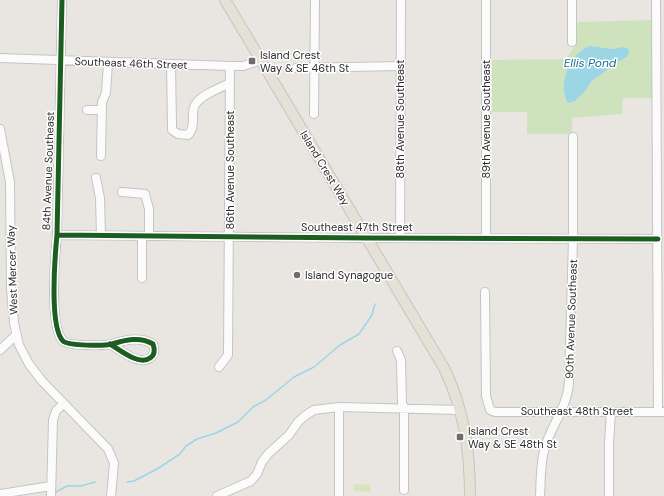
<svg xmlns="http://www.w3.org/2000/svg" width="664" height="496" font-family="'DM Sans',sans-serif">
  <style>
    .green { fill: #cee2be; fill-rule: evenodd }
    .pitch { fill: #d7e5bc }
    .water { fill: #9cd5e4 }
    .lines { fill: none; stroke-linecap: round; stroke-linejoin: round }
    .stream { stroke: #9cd5e4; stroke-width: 1.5 }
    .minor-casing { stroke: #c5c4c4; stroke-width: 10 }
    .major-casing { stroke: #c5c4c2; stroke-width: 12 }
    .minor { stroke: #fcfbfb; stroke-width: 8 }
    .major { stroke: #e6e1d6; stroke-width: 10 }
    .cycleway-casing { stroke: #fff; stroke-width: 8 }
    .cycleway { stroke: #1b5e20; stroke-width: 5 }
    .poi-dot { fill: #6e6d6c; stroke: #fff; stroke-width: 1.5 }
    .labels { text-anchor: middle; stroke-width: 3; stroke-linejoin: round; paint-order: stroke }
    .poi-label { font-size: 11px; fill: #2c2c2c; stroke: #fff; text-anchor: start }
    .street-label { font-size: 11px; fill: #2c2c2c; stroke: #fff }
    .water-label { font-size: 12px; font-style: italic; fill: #196e92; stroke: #fff }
  </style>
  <rect width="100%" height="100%" fill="#e9e6e2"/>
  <path class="green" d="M652,20V98H623L622,114L572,118V134H527V112H492V60L566,59L573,48L578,22ZM590,46L614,49L621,47L628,56C612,65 596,75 585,91Z"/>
  <path class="pitch" d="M354,484L371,485V492L354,491Z"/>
  <path class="water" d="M590,46L614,49L621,47L629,49L628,56L615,64L592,81L585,91L575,101L568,103C557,85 570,53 590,46Z"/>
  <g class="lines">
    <path class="stream" d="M127,482L134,481L157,469L180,454L186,446L197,439L216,433L238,422L253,407L266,400L294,377L314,367L340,345L359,334L372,315L375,304
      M56,492L67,486H81L95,482"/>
    <g class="minor-casing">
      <path id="minor" d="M62,0L57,235C55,255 49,327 63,341C68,346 105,346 112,344C125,340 140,336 153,344C155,350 155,355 150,358C139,366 120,350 110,344
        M656,0L658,412
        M572,42V0
        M0,58L230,66H243L261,60
        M171,65L172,125V130L178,134L188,135C197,126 190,114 195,105C200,95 220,88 230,83
        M296,68L401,66
        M87,110H102
        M314,114L315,0
        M0,129L10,182L11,289L14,323L19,345L29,364L42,381L108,449L114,463L111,496
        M101,156L102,102L106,93L108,62
        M96,178L100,198L101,235
        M122,192L145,194L149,209V236
        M57,235L367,238L658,239
        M400,238L401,0
        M486,238V0
        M142,278V236
        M485,292L486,396L490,410L495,412H664
        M0,350L16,335
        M397,351L401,360L402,403L404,408V490
        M219,367L228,355L230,66
        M0,494L51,486
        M51,496L53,420L56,411L63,404
        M217,496L251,481L257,474L262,462L268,454L289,435L298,422L306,415L314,410L339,407L460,410
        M339,496V407
        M540,496C541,479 540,463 545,447C552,425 567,407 569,383L573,239V137
        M609,496V444L611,411"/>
    </g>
    <g class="major-casing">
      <path id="major" d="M225,0L444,368C464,409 470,451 470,496"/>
    </g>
    <use href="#minor" class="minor"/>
    <use href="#major" class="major"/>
    <g class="cycleway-casing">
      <path id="cycleway" d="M62,0L57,235C55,255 49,327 63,341C68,346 105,346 112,344C125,340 140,336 153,344C155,350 155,355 150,358C139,366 120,350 110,344
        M57,235L367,238L658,239"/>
    </g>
    <use href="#cycleway" class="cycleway"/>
  </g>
  <g class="poi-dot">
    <rect x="248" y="57" width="8" height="8" rx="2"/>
    <circle cx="297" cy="275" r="4"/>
    <rect x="456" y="433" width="8" height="8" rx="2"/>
  </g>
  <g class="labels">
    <g class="poi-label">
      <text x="260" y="59">Island Crest<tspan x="260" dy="13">Way &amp; SE 46th St</tspan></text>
      <text x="305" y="279">Island Synagogue</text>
      <text x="468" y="435">Island Crest<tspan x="468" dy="13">Way &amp; SE 48th St</tspan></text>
    </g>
    <g class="street-label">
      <text transform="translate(131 63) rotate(2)" y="4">Southeast 46th Street</text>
      <text transform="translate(400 119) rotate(-90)" y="4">88th Avenue Southeast</text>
      <text transform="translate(486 119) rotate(-90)" y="4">89th Avenue Southeast</text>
      <text transform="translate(325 168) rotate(59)" y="4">Island Crest Way</text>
      <text transform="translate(230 170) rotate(-90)" y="4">86th Avenue Southeast</text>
      <text transform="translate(48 171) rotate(-88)" y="4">84th Avenue Southeast</text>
      <text x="357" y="231">Southeast 47th Street</text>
      <text transform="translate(12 270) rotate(-92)" y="4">West Mercer Way</text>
      <text transform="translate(571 319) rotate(-88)" y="4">90th Avenue Southeast</text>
      <text x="577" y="415">Southeast 48th Street</text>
    </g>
    <g class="water-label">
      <text x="590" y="67">Ellis Pond</text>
    </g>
  </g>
</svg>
